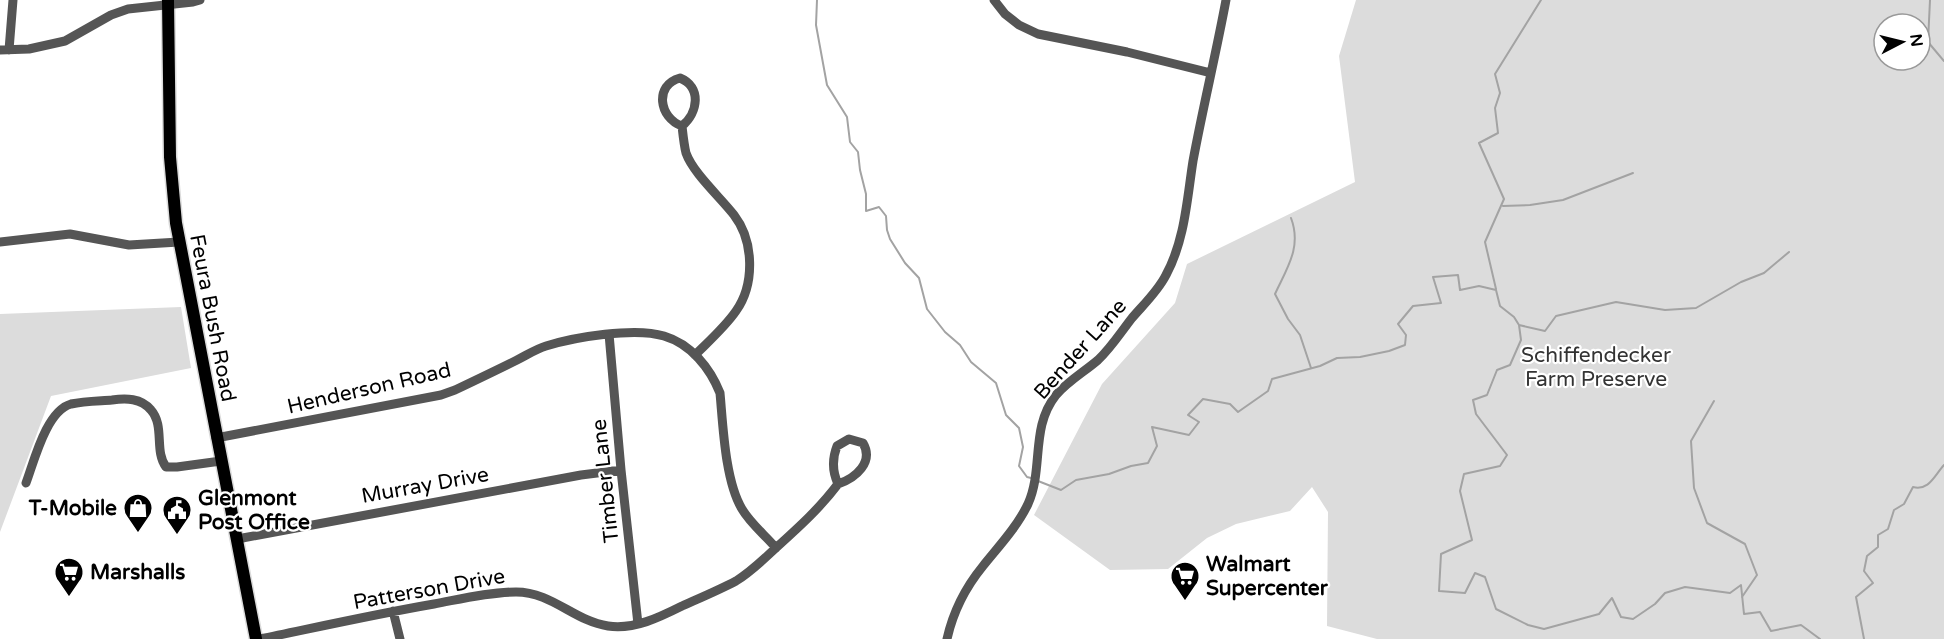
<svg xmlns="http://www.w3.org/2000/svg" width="1944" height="639" font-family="'Varela Round',sans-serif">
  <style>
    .green { fill: #dcdcdc; fill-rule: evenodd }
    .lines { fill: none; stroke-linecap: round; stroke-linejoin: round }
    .stream { stroke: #a3a3a3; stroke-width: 2 }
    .major-casing { stroke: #dbdbdb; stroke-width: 15 }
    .minor { stroke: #555; stroke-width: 9 }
    .major { stroke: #000; stroke-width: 12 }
    .labels { text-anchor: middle; stroke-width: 4.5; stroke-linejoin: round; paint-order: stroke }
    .street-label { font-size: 21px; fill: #000; stroke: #fff }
    .park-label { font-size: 21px; fill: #333; stroke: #fff }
    .poi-label { font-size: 21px; font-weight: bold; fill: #000; stroke: #fff; text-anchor: start }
  </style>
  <rect width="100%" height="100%" fill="#fff"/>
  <path class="green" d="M1356,0H1944V639H1377L1327,626L1328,512L1312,487L1290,511L1236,524L1207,538L1168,569L1110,570L1034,515L1102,384L1175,303L1187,264L1355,182L1339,56ZM1884,24H1920V60H1884Z
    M181,307L191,368L51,396L0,532V314Z"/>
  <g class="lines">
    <path class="stream" d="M817,0L816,25L827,85L847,117L850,142L858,152L860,170L866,194V211L879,207L886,216L887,230L890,239L905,263L919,278L927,309L945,332L960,345L971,362L996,383L1006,415L1019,428L1023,447L1019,466L1027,477L1031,478
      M1930,0L1928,42L1944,61
      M1503,206L1530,205L1563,200L1633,173
      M1291,218C1302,247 1287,268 1275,294L1288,319L1300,335L1311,368
      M1496,289L1485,242L1504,199L1479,143L1498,133L1495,108L1500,93L1495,74L1541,0
      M1519,325L1545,331L1556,316L1616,302L1665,310L1696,308L1741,282L1764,273L1789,252
      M1714,401L1691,441L1694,488L1707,523L1745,544L1757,575L1742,597
      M1038,481L1061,490L1076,480L1109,474L1131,466L1148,463L1157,446L1152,427L1189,435L1199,422L1188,415L1203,399L1230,404L1238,412L1268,391L1272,379L1320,366L1337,358L1360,357L1389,351L1405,345L1406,335L1398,324L1413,306L1441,303L1433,277L1458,275L1460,290L1479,286L1496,290L1500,306L1514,317L1519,325L1521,340L1510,365L1497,370L1487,395L1473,400L1476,414L1507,455L1500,466L1464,474L1460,491L1472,540L1441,554L1439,591L1465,593L1475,573L1485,577L1496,609L1528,625L1544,629L1599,614L1612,598L1621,617L1633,619L1655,604L1665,593L1685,587L1730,593L1741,585L1744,614L1760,612L1771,631L1801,625L1820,639
      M1864,639L1856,597L1873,583L1864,571L1867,556L1878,547V535L1888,529L1894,510L1904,504L1913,487C1929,491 1934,476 1944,465"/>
    <g class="major-casing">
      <path id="major" d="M168,0L170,157L176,223L256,639"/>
    </g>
    <path class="minor" d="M994,0L1005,14L1019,25L1038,34L1127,52L1211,73
      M0,50L29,49L65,41L111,15L128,9L193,2L200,0
      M9,50L13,0
      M680,78C702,87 698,113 682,126C659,118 654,85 680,78Z
      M682,126C683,135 684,145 686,153C693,173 721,198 734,215C754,241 755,284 736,311C725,327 709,341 695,355
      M0,242L70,234L129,245L179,242
      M609,334L621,470L638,624
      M216,438L441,395L455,390C476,380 497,370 517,360C527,355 536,349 546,346C575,337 635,327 664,336C691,344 710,368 720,393C723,425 725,481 742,509C750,523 765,535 776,548
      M849,439L863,443C874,462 856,478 838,484C832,471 832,459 837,446Z
      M26,483C34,462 46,411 71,404C84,401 99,401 112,400C126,398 141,398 151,410C165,426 154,451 166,467H177L221,461
      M237,539L581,475L621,470
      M393,611L400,639
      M260,639C318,627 376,614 434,604C461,599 489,592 516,592C552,592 574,621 608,626C634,630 660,617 682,606C700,598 719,590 736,581C751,572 765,558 778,546C799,527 820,508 838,484
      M947,639C953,612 965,588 983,566C999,546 1017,527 1028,504C1044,468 1030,428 1056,395C1068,381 1084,372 1098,360C1111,348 1121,332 1132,318C1144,304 1158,291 1166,275C1185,240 1187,199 1193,161C1203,107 1216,54 1226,0"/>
    <use href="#major" class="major"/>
  </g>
  <defs>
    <g id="shop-pin" transform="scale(1.5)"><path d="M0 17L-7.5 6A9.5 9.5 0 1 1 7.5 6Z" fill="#000" stroke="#fff"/><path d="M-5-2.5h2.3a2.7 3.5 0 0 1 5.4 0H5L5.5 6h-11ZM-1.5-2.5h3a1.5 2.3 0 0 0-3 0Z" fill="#fff"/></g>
    <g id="civic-pin" transform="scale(1.5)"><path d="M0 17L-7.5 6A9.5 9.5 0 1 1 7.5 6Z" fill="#000" stroke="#fff"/><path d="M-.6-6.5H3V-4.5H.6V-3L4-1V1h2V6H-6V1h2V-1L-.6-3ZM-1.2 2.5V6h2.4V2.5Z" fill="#fff"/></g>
    <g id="supermarket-pin" transform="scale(1.5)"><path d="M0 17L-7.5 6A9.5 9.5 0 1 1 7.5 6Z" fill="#000" stroke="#fff"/><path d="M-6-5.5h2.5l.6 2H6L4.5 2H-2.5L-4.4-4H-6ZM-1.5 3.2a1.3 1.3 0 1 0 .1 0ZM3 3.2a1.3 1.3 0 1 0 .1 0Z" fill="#fff"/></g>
  </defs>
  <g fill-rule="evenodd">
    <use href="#shop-pin" x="138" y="508"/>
    <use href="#civic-pin" x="177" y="510"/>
    <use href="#supermarket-pin" x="69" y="572"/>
    <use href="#supermarket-pin" x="1185" y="576"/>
  </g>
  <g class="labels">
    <g class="street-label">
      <text transform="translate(213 318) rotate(79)" y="7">Feura Bush Road</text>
      <text transform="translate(1080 349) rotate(-48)" y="7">Bender Lane</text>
      <text transform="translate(369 388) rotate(-13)" y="7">Henderson Road</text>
      <text transform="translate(605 481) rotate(-96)" y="7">Timber Lane</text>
      <text transform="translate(425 485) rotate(-10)" y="7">Murray Drive</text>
      <text transform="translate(429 589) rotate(-10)" y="7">Patterson Drive</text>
    </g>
    <g class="park-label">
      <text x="1596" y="362">Schiffendecker<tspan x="1596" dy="24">Farm Preserve</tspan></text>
    </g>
    <g class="poi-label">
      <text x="198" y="505">Glenmont<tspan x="198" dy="24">Post Office</tspan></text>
      <text x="117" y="515" text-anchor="end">T-Mobile</text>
      <text x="1206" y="571">Walmart<tspan x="1206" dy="24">Supercenter</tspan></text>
      <text x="90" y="579">Marshalls</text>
    </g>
  </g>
  <g transform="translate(1902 42) rotate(83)"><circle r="28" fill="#ffffff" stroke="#999999" stroke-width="1.5"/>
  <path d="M0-4.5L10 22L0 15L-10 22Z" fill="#000000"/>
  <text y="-9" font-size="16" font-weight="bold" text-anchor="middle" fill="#000000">N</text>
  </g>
</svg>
